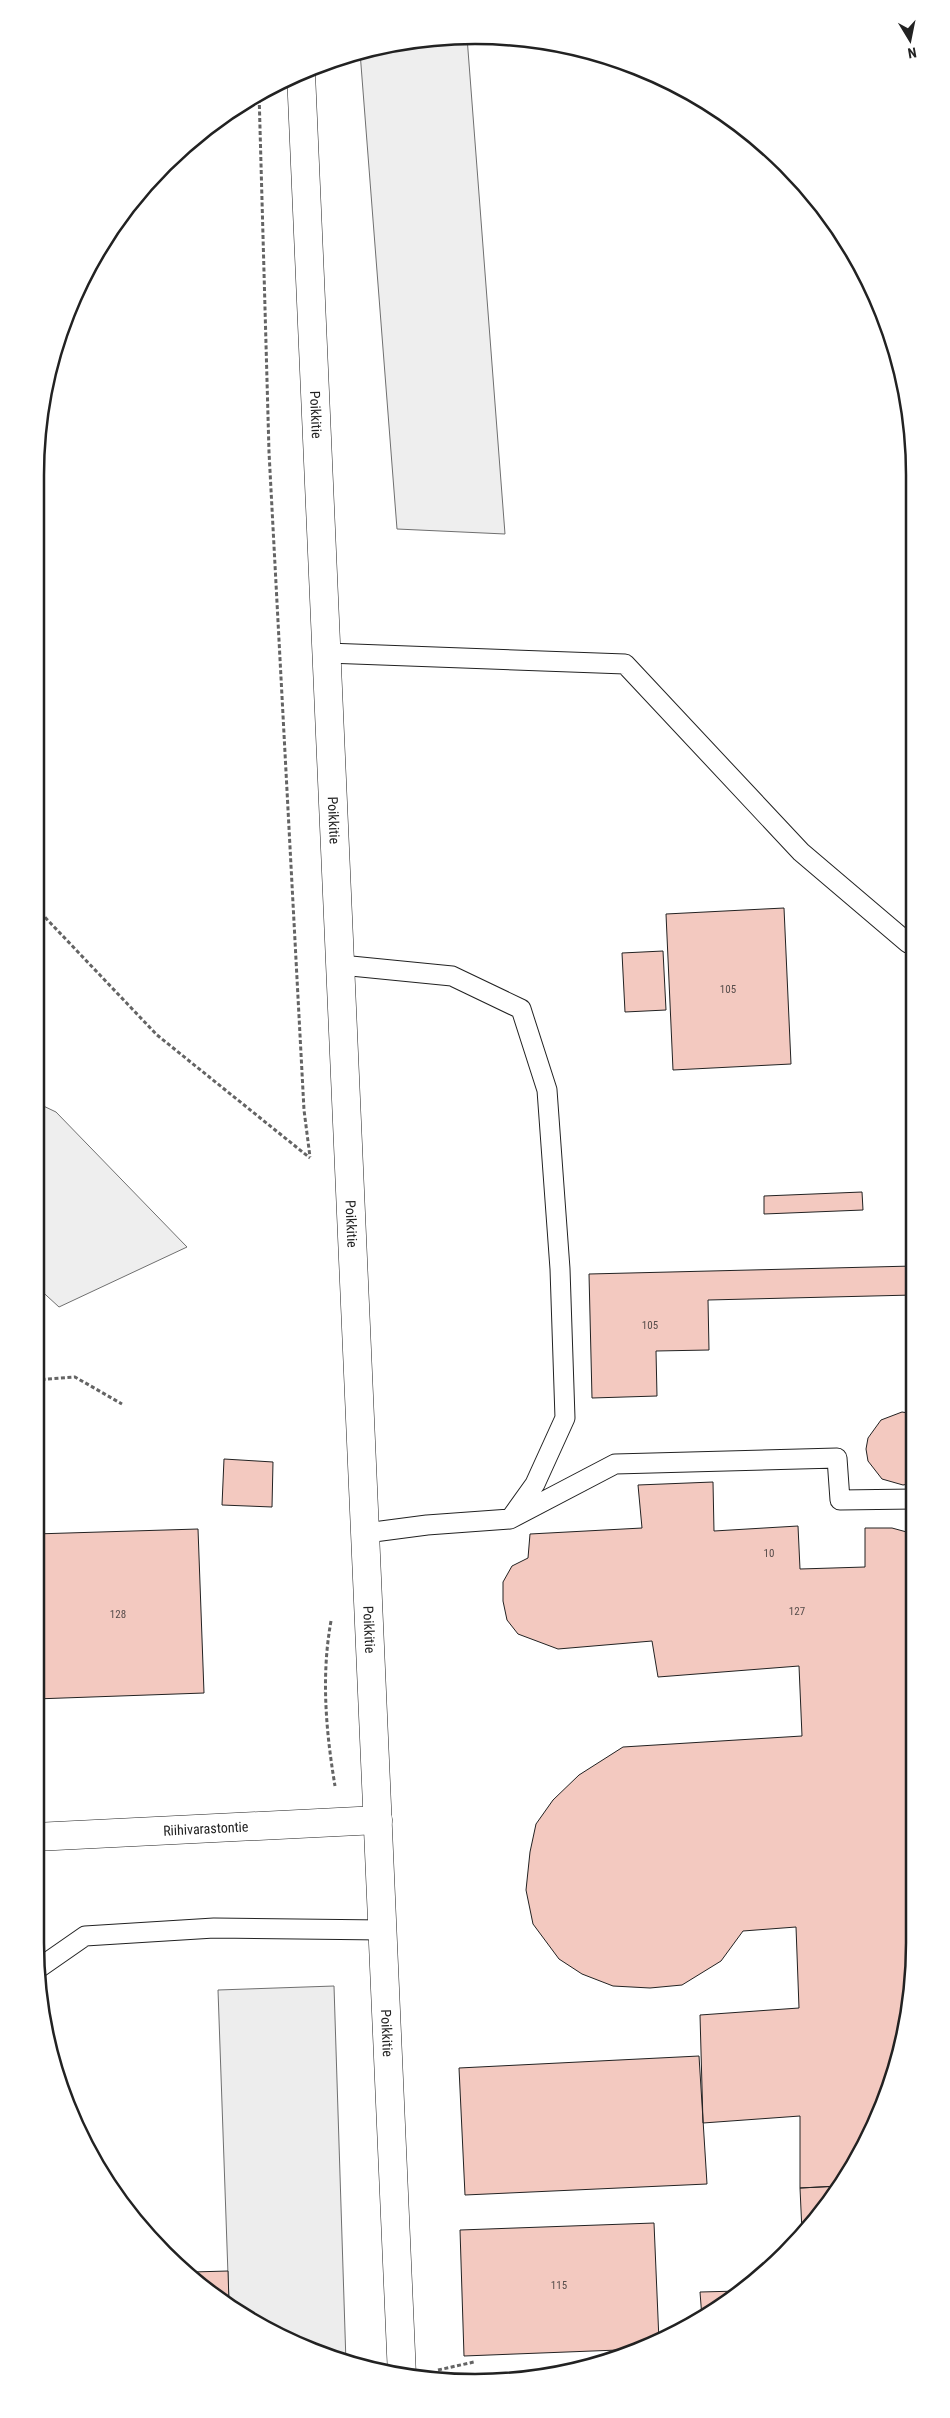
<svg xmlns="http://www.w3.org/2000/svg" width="950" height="2418" font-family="'Roboto Condensed',sans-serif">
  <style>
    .green { fill: #eee; stroke: #6f6f6f }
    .parking { fill: #ededed; stroke: #6f6f6f }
    .building { fill: #f3c9c0; stroke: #222 }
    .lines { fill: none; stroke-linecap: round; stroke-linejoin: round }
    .service-casing { stroke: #222; stroke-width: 21 }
    .minor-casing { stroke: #222; stroke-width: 29 }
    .path { stroke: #646464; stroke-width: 3; stroke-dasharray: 4 2.5; stroke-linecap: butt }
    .service { stroke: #fff; stroke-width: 19 }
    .minor { stroke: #fff; stroke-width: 28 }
    .labels { text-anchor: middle; stroke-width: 4; stroke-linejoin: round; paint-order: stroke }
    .number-label { font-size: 11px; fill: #564c4a }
    .street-label { font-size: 14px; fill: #222; stroke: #fff }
    .rim { fill: none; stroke: #222; stroke-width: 2.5 }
  </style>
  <rect width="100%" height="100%" fill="#fff"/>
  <path class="green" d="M467,37L505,534L397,529L360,52L418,39Z
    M35,1102L56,1112L187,1247L59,1307L35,1285Z"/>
  <path class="parking" d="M334,1986L346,2363L334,2360L255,2324L229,2303L218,1990Z"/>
  <path class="building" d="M784,908L791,1064L673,1070L666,914Z
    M663,951L666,1010L625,1012L622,953Z
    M862,1192L863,1210L764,1214V1196Z
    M913,1266V1295L708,1300L709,1350L656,1351L657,1396L592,1398L589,1274Z
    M902,1412L914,1414V1483L903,1485L882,1479L868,1461L866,1449L868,1438L881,1420Z
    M224,1459L273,1462L272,1507L222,1505Z
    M713,1482L714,1531L798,1526L800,1569L865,1567V1528H892L914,1534L915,1943L900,2057L869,2138L840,2186L800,2188V2116L703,2123L700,2015L799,2008L796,1927L743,1931L721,1961L682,1985L650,1988L613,1986L582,1974L559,1959L533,1924L526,1890L530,1852L536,1824L553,1800L579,1775L623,1747L802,1736L799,1666L658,1677L652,1641L558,1649L518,1634L507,1620L503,1601V1582L512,1566L528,1558L530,1534L642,1528L638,1485Z
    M198,1529L204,1693L35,1699V1534Z
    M699,2056L707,2184L465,2195L459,2068Z
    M840,2186L824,2211L802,2232L800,2188Z
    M654,2223L659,2341L644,2349L464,2356L460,2230Z
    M228,2271L229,2303L192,2272Z
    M739,2291L719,2309L702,2318L700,2292Z"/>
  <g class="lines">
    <g class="service-casing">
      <path id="service" d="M327,653L625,664L801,852L908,943L913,942
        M341,965L452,976L521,1009L547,1090L560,1269L565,1418L535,1484L510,1519
        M366,1533L427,1525L510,1519L615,1464L837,1458L840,1500L914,1499
        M39,1968L85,1936L214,1928L383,1930"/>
    </g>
    <g class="minor-casing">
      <g id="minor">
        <path id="s1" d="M301,73L402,2376"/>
        <path id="s2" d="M35,1837L378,1820"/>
      </g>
    </g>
    <path class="path" d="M259,92L269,452L304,1110L310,1157
      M35,901L39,911L157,1035L310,1158
      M35,1380L75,1377L122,1404
      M331,1621C321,1676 326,1732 335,1786
      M438,2370L474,2362"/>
    <use href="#service" class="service"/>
    <use href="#minor" class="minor"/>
  </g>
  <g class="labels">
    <g class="number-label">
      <text x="728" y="993">105</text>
      <text x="650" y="1329">105</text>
      <text x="769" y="1557">10</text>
      <text x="797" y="1615">127</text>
      <text x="118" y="1618">128</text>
      <text x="559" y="2289">115</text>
    </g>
    <g class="street-label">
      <text dy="5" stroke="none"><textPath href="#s1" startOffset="342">Poikkitie</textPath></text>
      <text dy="5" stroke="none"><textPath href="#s1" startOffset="748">Poikkitie</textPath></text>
      <text dy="5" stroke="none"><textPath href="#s1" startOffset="1152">Poikkitie</textPath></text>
      <text dy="5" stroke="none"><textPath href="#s1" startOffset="1558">Poikkitie</textPath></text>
      <text dy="5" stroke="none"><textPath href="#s2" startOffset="171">Riihivarastontie</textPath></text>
      <text dy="5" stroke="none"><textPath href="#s1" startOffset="1962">Poikkitie</textPath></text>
    </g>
  </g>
  <path d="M0 0H950V2418H0ZM475 44H475A431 431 0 0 1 906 475V1943A431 431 0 0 1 475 2374H475A431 431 0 0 1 44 1943V475A431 431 0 0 1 475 44Z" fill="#fff" fill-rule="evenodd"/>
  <path class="rim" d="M475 44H475A431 431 0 0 1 906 475V1943A431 431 0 0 1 475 2374H475A431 431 0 0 1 44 1943V475A431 431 0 0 1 475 44Z"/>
  <g transform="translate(910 40) rotate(170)" stroke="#ffffff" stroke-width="4" paint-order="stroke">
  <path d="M0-4L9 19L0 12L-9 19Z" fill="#222222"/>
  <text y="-8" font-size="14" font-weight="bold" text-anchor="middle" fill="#222222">N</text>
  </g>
</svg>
